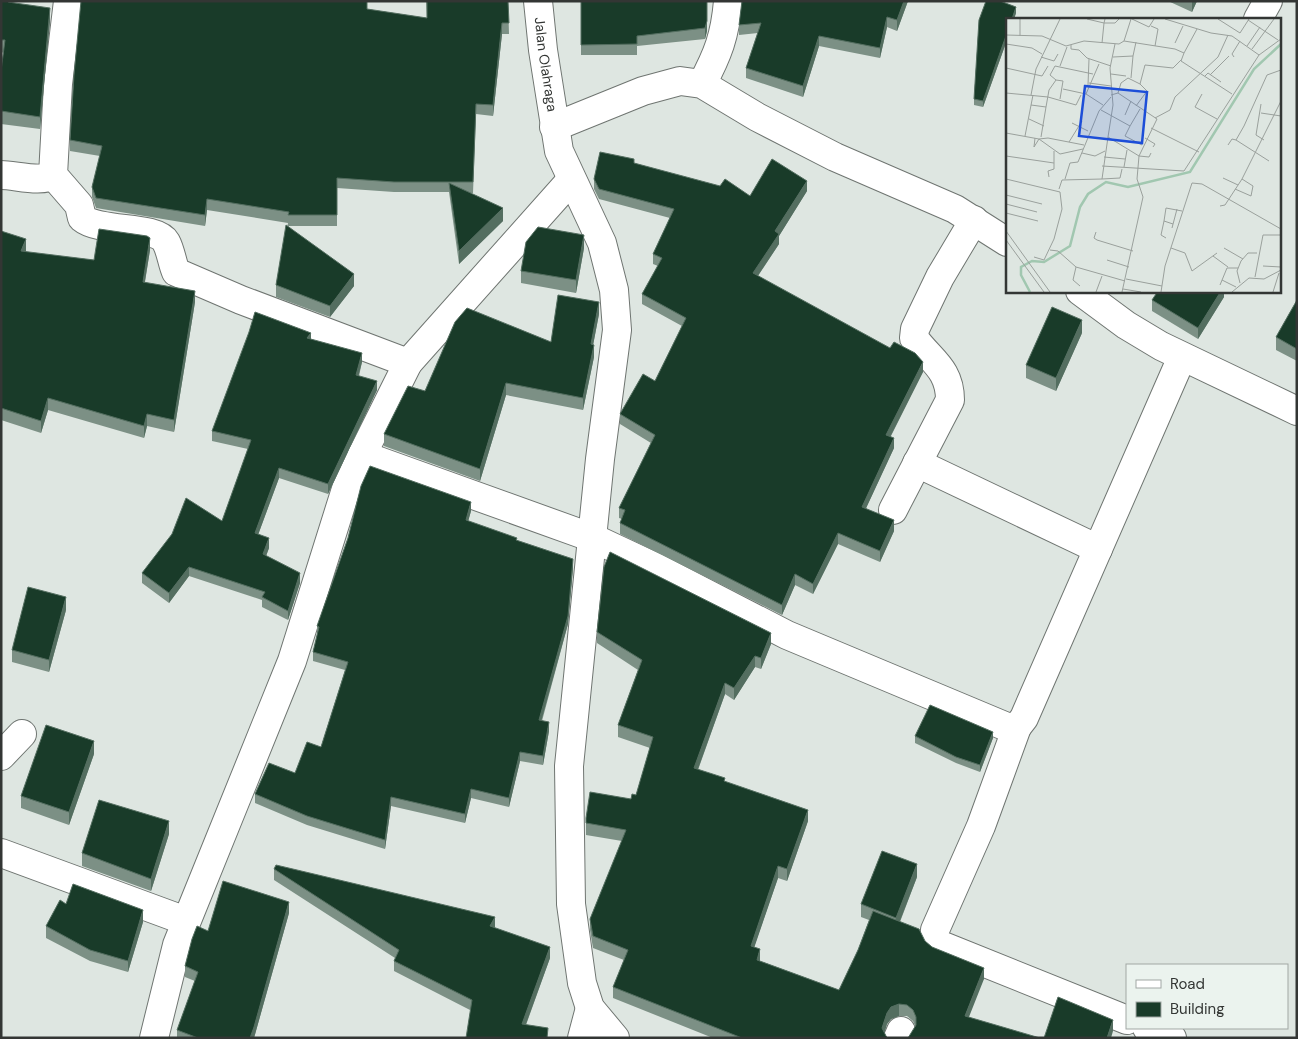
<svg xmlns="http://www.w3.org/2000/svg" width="1298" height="1039" font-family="'DM Sans',sans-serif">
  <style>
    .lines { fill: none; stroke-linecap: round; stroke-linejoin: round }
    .minor-casing { stroke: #6f7571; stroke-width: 30 }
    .minor { stroke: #fff; stroke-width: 28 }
    .wall { fill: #7c9085 }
    .shaded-wall { fill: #546e60 }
    .building { fill: #193b29; stroke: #546e60 }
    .labels { text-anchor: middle; stroke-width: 5; stroke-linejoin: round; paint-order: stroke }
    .street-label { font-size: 14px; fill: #333634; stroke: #ebf3ee }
    .inset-river { fill: none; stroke: #a1c7b0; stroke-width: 2.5 }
    .inset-road { fill: none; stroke: #9aa09c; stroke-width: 1 }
    .view { fill: #1d4ed8; fill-opacity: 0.15; stroke: #1d4ed8; stroke-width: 2.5 }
    .inset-edge { fill: none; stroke: #333634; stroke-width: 2.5 }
  </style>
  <rect width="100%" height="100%" fill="#dee6e1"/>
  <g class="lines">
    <g class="minor-casing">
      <g id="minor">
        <path d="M68,1L58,84L53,175L79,205L82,218C100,233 156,225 166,242C171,251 172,263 176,272L241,300L408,363"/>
        <path id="s1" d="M538,1L543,50L559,151L602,243L614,290L617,330L600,459L569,766L571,904L582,983L590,1008L615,1038"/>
        <path d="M1258,19L1268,1"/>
        <path d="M702,84C718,54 725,36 728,1"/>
        <path d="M554,127L643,91L680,81L702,84L757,117L835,157L955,209L1007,242"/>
        <path d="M1,175C15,175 42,183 53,175"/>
        <path d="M1080,291L1126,325L1161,346L1297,411"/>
        <path d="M362,455L593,538L657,568L787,635L1007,727H1017L1024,718L1182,357"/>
        <path d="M917,463L1098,549"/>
        <path d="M893,510L950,400C950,369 931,361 914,338L915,329L940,277L974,220"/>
        <path d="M1017,727L981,826L935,930L934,938L938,944L1127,1020"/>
        <path d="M1,756L22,734"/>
        <path d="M1,853L186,921"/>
        <path d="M1147,1028L1172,1038"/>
        <path d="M154,1038L177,945L292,661L346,489L362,455L408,363L571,180"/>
        <path d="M582,1038L590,1008"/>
        <path d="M898,1038L901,1031"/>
      </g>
    </g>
    <use href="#minor" class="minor"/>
  </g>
  <path class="wall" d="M1,1H9V3L50,21L40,129L1,124V71L4,53L1,52Z
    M426,1H508L509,34H502L493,116L476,114L473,193H470L503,221L459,264L449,192H394L337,188V226H288L354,286L330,317L276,297V285L288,223L207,210L205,226L96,208L92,197V187L100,156L70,151V140L367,9L427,18Z
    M581,1H707V31L705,39L637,46V55H581Z
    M742,1H908L897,31L887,27L880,58L819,46L803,97L746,78V68L758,33L739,35V25Z
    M986,1H1000L1016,7V13L1014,19H1007V40L983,107L974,105V99L979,20Z
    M1168,1H1197L1192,12Z
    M634,163L750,196L807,191L779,236V244L758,276L923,372L891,436L894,448L866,508L894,531L880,562L838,544L813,594L795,585L782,615L620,534V523L622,519L619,518V508L651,443L620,424V414L655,381L682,326L642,304V294L658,266L653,264V254L670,218L599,199L594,189V179Z
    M1,231L26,251L25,252L94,260L150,250L145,282L195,302L174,432L147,426L144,438L48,410L41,433L1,420Z
    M584,248L576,293L521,283V271Z
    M1224,291V297L1198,339L1152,311V300Z
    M1297,300V361L1276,350V337Z
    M599,314L593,345L594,357L583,410L506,395L480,481L384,446V434L425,391L551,342Z
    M1082,333L1056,391L1026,378V365Z
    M311,339L362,362L359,376L377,390L328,494L279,478L258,535L269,548L266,556L300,583L288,620L262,607V600L189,576L169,603L142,583V573L222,521L248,449L212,441V431Z
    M471,511L468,521L517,541L573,568L568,624L542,721L549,731L543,765L520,761L509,807L471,798L465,823L391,806L385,849L307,825L255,803V794L295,773L321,747L345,670L313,661V652L317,635V626Z
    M66,610L49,672L12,662V650Z
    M597,632L771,644L761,669L755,667L734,700L725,694L698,770L725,782L808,821L787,881L778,878L754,947L760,961L839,990L858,950L869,920L861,917V904L917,877L900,922L932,947L984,979L915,1026L913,1021L907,1016H899L891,1019L887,1024L884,1033L886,1036L888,1038H713L613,998V987L624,960L593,948L590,930V919L622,841L586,835V818L631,799L636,795L650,748L618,737V725L638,670L597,643Z
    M915,736L993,738L980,772L956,763L915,743Z
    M94,754L69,825L21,808V796Z
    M169,834L151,891L82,866V853Z
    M274,869L494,928L550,958L526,1025L548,1038L470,1010L394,971V961L395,958L274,880Z
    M66,904L143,922L128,972L90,961L46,938V926Z
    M289,913L254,1038H177V1030L195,981L185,977V966L208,931Z"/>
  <path class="shaded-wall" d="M904,1H908L897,31V20Z
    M1192,1H1197L1192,12Z
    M1016,7V13L1014,19H1012Z
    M50,8V21L40,129V117Z
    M887,17V27L880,58V48Z
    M707,21V31L705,39V28Z
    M502,23V34L493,116V105Z
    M1007,33V40L983,107V101Z
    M819,36V46L803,97V86Z
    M807,181V191L779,236V244L753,283V273L775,231Z
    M207,199V210L205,226V215Z
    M503,208V221L459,264V251Z
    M584,235V248L576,293V280Z
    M150,238V250L143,293V282Z
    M26,239V251L21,263V251Z
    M354,274V286L330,317V306Z
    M195,291V302L174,432V420Z
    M1221,291H1224V297L1198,339V328Z
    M599,302V314L591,356V344Z
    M1082,320V333L1056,391V378Z
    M311,333V343L307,338Z
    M594,345V357L583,410V398Z
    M362,353V362L356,385V375Z
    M923,362V372L886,445V435Z
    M377,381V390L328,494V484Z
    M506,383V395L480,481V469Z
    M48,398V410L41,433V421Z
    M147,414V426L144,438V426Z
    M894,438V448L862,517V507Z
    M279,468V478L255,543V533Z
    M471,502V511L466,529V520Z
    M894,520V531L880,562V551Z
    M838,533V544L813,594V584Z
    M269,538V548L263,564V554Z
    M573,559V568L568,624L539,729V720Z
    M189,567V576L169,603V593Z
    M300,573V583L288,620V611Z
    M795,574V585L782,615V605Z
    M66,597V610L49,672V660Z
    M771,633V644L761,669V658Z
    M755,656V667L734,700V688Z
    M725,683V694L694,780V768Z
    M549,722V731L543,765V756Z
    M993,732V738L980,772V765Z
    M94,741V754L69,825V812Z
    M520,752V761L509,807V798Z
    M471,789V798L465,823V814Z
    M391,797V806L385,849V840Z
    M808,810V821L787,881V869Z
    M169,821V834L151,891V879Z
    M917,864V877L896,931V918Z
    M778,866V878L751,957V946Z
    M289,902V913L254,1038H250Z
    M143,910V922L128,972V961Z
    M495,917V927L490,937V926Z
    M550,947V958L522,1035V1024Z
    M760,949V961L757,971V960Z
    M984,968V979L965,1027V1016Z
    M899,1004V1016L891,1019L887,1024L883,1038L882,1028L887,1013L891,1007Z
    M1113,1020V1031L1111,1038H1107Z"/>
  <path class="building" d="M1,1H8V2L50,8L40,117L1,111V71L5,40H1Z
    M81,1H367V9L427,18V1H508L509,23H502L493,105L476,104L473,182H394L337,178V215H288L289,212L207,199L205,215L96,198L92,187L102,146L70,140L74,75Z
    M581,1H707V21L705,28L637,36V44L581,45Z
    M742,1H904L897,20L887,17L880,48L819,36L803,86L746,68L761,23L739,25Z
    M986,1H1000L1016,7L1012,19H1007V33L983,101L974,99L979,20Z
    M600,152L634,159V163L720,186L725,179L750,196L772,159L807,181L775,231L779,234L753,273L890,348L894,342L915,353L923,362L886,435L894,438L862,507L894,520L880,551L838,533L813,584L795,574L782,605L620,523L625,510L619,508L655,435L620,414L643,374L655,381L686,318L642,294L662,258L653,254L674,209L599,189L594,179Z
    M449,183L503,208L459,251Z
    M286,225L354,274L330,306L276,285Z
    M538,227L584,235L576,280L521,271L526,242Z
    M99,229L147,236L150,238L143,282L195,291L174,420L147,414L144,426L48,398L41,421L1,408V231L26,239L21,251L94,260Z
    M1158,291H1221L1198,328L1152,300Z
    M558,295L599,302L591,344L594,345L583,398L506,383L480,469L384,434L408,386L425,391L455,322L467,308L551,342Z
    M1297,300V349L1276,337Z
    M1052,307L1082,320L1056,378L1026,365Z
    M255,312L311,333L307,338L362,353L356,375L377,381L328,484L279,468L255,533L269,538L263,554L300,573L288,611L262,597L265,592L189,567L169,593L142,573L172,534L186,498L222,521L251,440L212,431L249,332Z
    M370,466L471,502L466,520L517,538L516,540L573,559L568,616L539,720L549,722L543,756L520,752L509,798L471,789L465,814L391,797L385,840L307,816L255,794L269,763L295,773L307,742L321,747L348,662L313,652L319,627L317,626L348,538L361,486Z
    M610,552L771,633L761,658L755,656L734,688L725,683L694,768L725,778L724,781L808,810L787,869L778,866L751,946L760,949L757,960L839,990L858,950L873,911L919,929L925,941L932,947L984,968L965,1016L1040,1038H908L916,1025V1017L913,1010L907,1005L899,1004L891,1007L887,1013L882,1028L886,1036L888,1038H742L613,987L628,950L593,936L590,919L626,830L586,823V818L590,792L631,799L632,794L636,795L653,737L618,725L642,660L597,632L604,567Z
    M28,587L66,597L49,660L12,650Z
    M930,705L993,732L980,765L956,757L915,736Z
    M46,725L94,741L69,812L21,796Z
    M99,800L169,821L151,879L82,853Z
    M882,851L917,864L896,918L861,904Z
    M276,865L495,917L490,926L550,947L522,1024L548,1028L547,1038H466L472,1000L394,961L399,950L274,869Z
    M223,881L289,902L254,1027L250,1038H198L177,1030L198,972L185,966L192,939L197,926L208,931Z
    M73,884L143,910L128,961L90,950L46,926L60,900L66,904Z
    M1058,997L1113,1020L1107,1038H1044Z"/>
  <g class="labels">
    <g class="street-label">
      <text dy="5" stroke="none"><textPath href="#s1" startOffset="64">Jalan Olahraga</textPath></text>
    </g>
  </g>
  <g transform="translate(1006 18)">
    <rect width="275" height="275" fill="#dee6e1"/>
    <path class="inset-river" d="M24,274L15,257V249L26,243L38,244L64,228L74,189L82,176L100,164L122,169L184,154L248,51L275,26"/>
    <path class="inset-road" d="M14,1V18M81,1L98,5L99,1M126,1L143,9L148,1M159,1L205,15L226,18L253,37M212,1L234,15L243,1M242,2L272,22M145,8L152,11L149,28M0,17L36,18L60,28L78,23L113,26L118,23L125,1M118,23L169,31L178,35L175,43L226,76M96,25L98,5H109L113,1M169,25L177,8M0,26L26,30L36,36M109,26L104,50L107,87L102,119L133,138L143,139L145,135M65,27V31L73,32L81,40L105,48M241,28L254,9M246,31L268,1M178,35L191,11M35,39L48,43L52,36M107,39L127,38L130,24M228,39L226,36L234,23M54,48L61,29M0,50L36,58L42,48M105,56L120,58M204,57L223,38M199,58L202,55L215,64M125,60L127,38M50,62L44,57L49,48L87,56M83,65L105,68M82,67L83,41M57,71L80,76L97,87M0,75L42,79L70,87L75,77M112,75L115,65L122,60L134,66L139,47L167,50L175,42M80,76L93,46M196,76L189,89L211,101M25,77L30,51L54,1M105,77L112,75L151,101L133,138L131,161L137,179L116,274M255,86L250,117L258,122M25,87L40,89L43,72L50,62L57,63L54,81M130,88L141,73L134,66M95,92L124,108L134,91M255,95L275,98M119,97L125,83M149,100L164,92L169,79L212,39L222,17M23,101L38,108M66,105L82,113M124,108L119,118L136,127M145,110L193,134M0,115L33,121L54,136L77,131M19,118L27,77M35,119L40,89M29,120L28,129L33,121L42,120L78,127M139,120L149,126L147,129M230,122L263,143M63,124L76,103M222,127L226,121L230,122L238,108L261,57L275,52M76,135L89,138L99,133M0,138L48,145M98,139L119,141M96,148L178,153L253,37L275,21M118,149L121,132M43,159L42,153L48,151V133M217,160L232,167M0,161L54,174L56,191L48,221L38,242L28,239M59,161L64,145L72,144L93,93L105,79M96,161L114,160L116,151M53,171L56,162L96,161L102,119M229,171L245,178L247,168L236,161M0,177L36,186M0,186L31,194M214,188L219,187L236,161L275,83M0,195L32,203M158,203L155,217L160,220M167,206L158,203L160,190L176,193M166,210L171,191M0,213L44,274M90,214L88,220L91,222L127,233M0,222L38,274M165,230L179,235L186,253L211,235M218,230L237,241M44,232L52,233L70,249L119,263M207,238L222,249M101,242L123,249M257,248L275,249M70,249L67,262L74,268M249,259L257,217H275M120,261L156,268M216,262L230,269M234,265L231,253L235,243L242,235H251M214,267L221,250H232M117,271L135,274M90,274L96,258M155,274L159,248L186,165L196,166L275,211M226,274L243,260L258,261L275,252M267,274L273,255"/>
    <path class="view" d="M79,68L141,74L136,125L73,118Z"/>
    <rect width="275" height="275" class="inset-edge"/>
  </g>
  <rect width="1298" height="1039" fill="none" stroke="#333634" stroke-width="5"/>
  <rect x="1126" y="964" width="162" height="65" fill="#ebf3ee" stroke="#a1a7a4"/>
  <rect x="1136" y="980" width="25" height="8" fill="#ffffff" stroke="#a1a7a4"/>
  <text x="1170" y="989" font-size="15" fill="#333634">Road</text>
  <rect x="1136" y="1002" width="25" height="15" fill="#193b29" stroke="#a1a7a4"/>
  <text x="1170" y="1014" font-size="15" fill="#333634">Building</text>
</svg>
